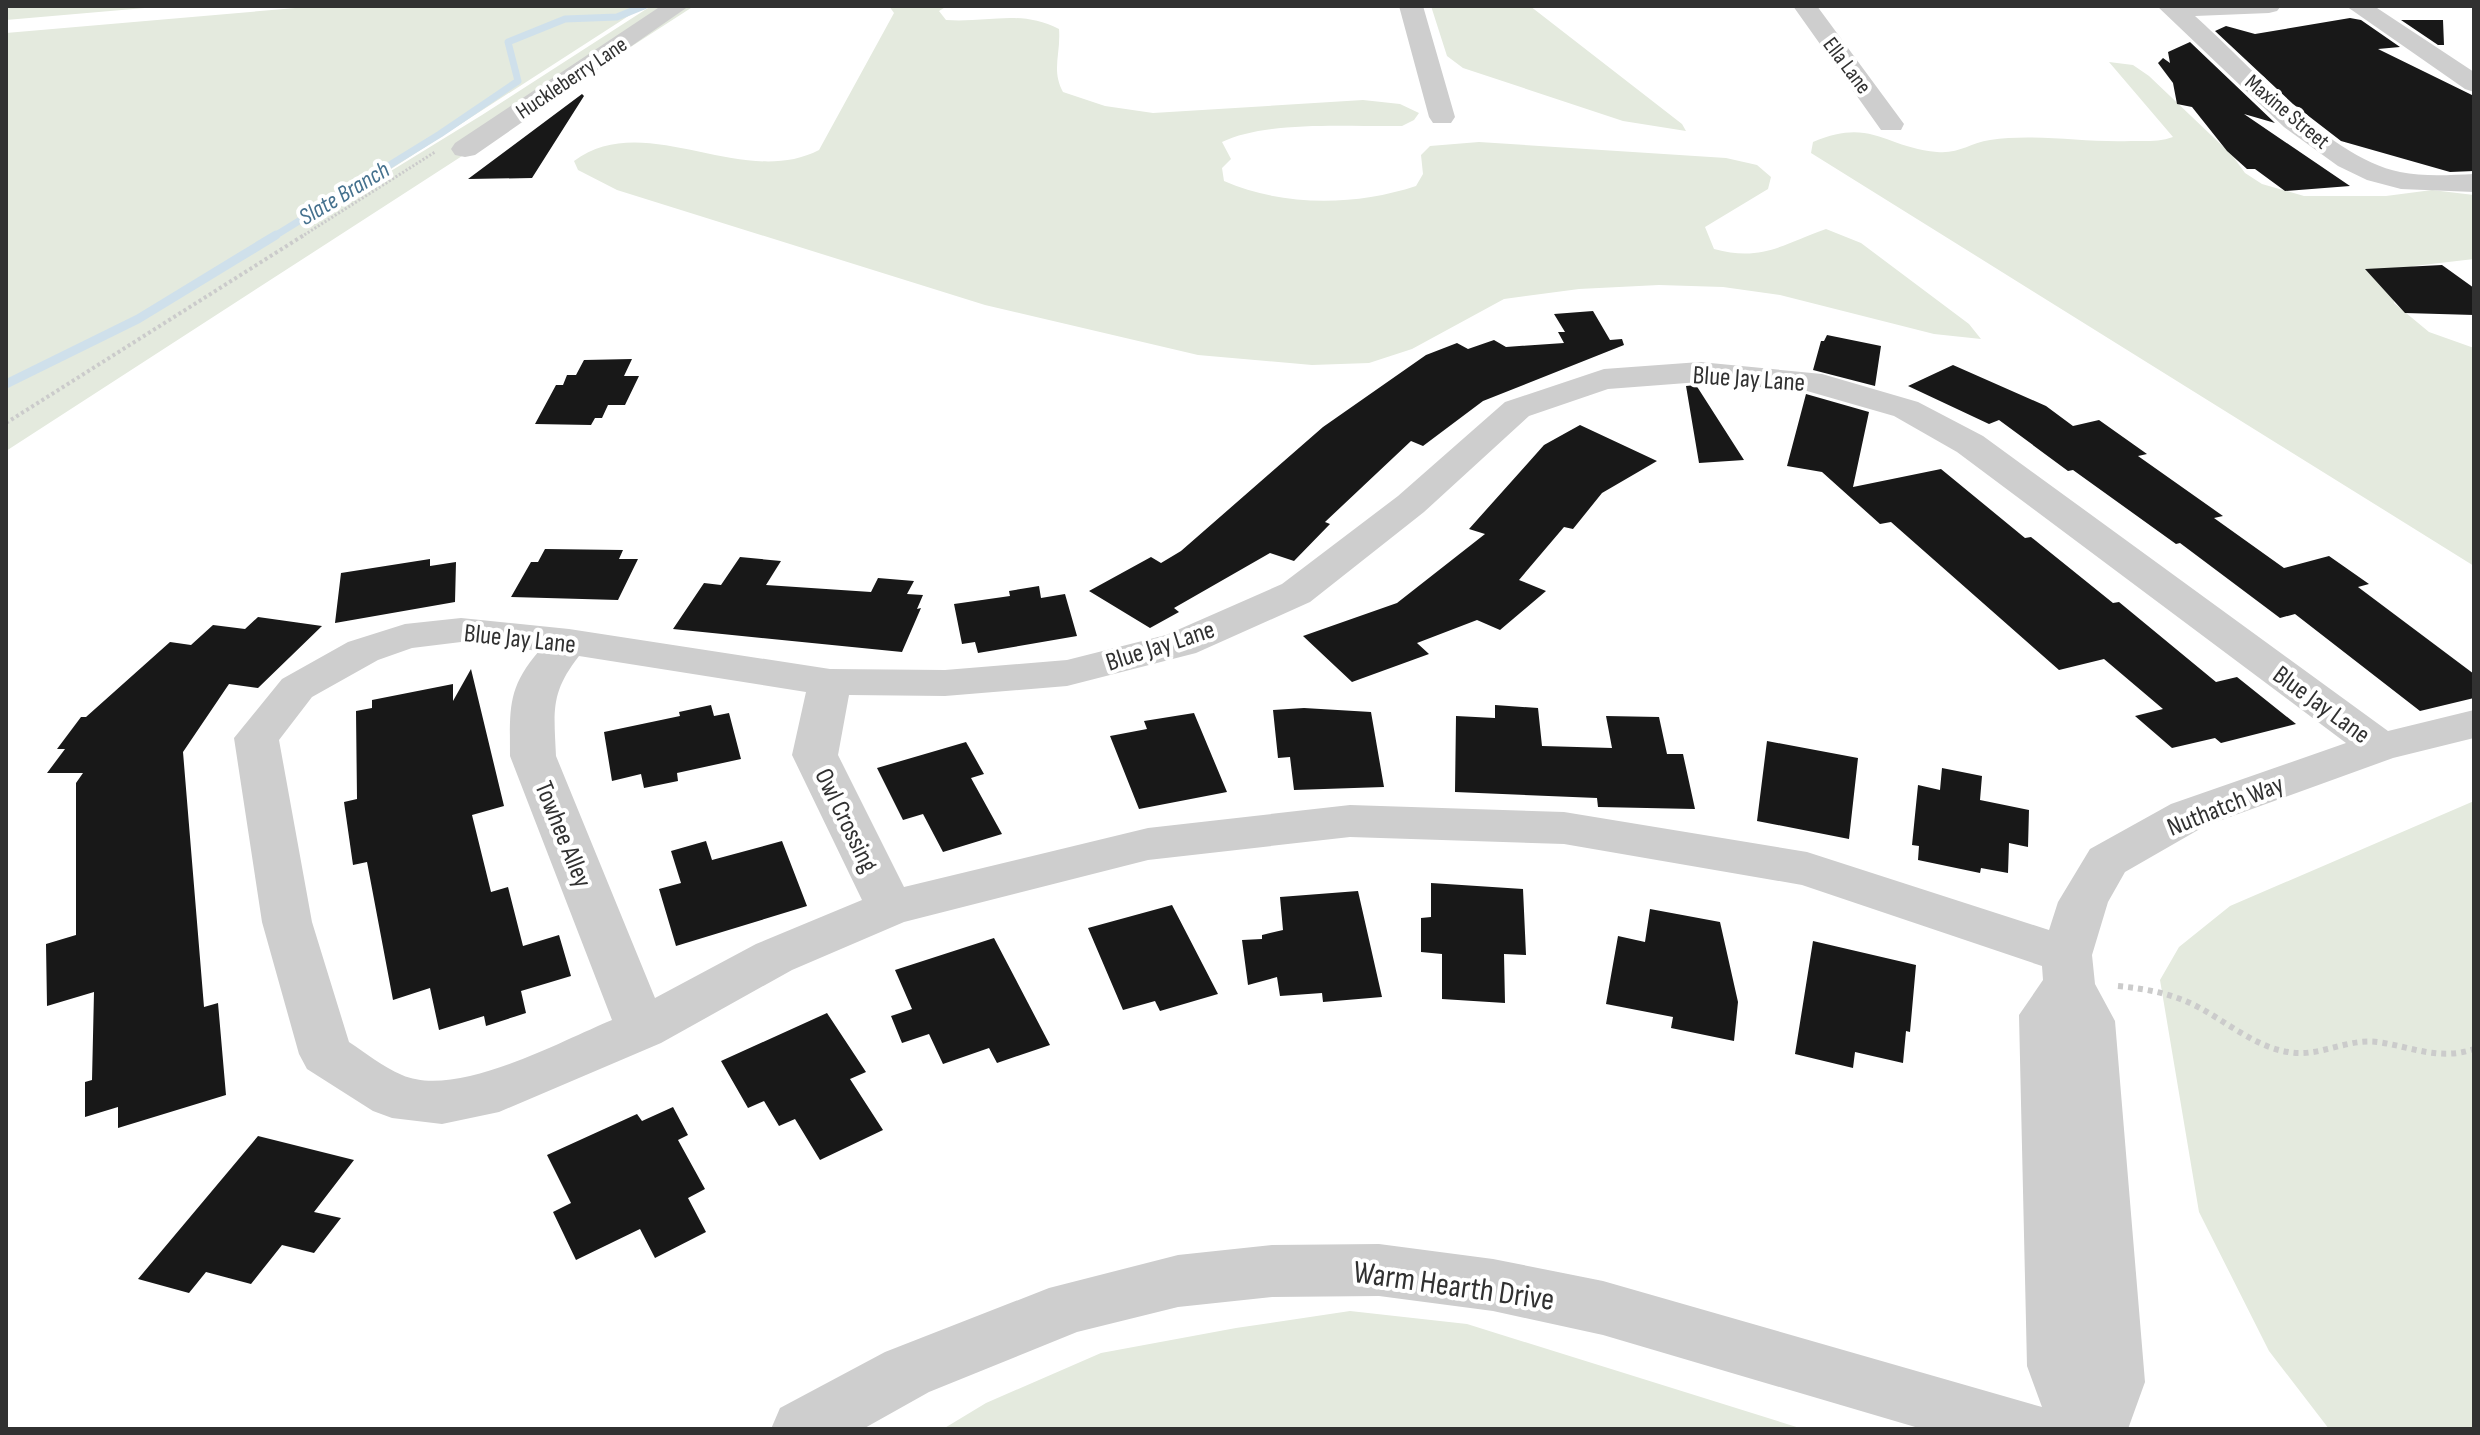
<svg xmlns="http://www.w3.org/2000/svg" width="2480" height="1435" font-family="'Sofia Sans Condensed',sans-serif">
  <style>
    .green { fill: #e4eade }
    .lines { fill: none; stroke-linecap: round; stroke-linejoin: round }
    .stream-far1 { stroke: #cfe0eb; stroke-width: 7 }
    .stream { stroke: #cfe0eb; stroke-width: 9 }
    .building { fill: #181818 }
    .path-far2 { stroke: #cbcbcb; stroke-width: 3; stroke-dasharray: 2 2; stroke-linecap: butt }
    .path-far1 { stroke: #cbcbcb; stroke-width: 4; stroke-dasharray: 3 3; stroke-linecap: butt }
    .path { stroke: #cbcbcb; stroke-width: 6; stroke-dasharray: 5 5; stroke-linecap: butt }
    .minor { fill: #cecece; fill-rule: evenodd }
    .labels { text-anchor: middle; stroke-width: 8; stroke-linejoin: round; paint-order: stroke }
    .far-street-label { font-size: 22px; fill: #313131; stroke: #fff }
    .far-water-label { font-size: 24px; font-style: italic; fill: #45718e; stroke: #fff }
    .street-label { font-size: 26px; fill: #313131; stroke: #fff }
    .near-street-label { font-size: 32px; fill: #313131; stroke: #fff }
  </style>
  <rect width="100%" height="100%" fill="#fff"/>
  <path class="green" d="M6,6H168L6,20Z
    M319,6H644L329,209L482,115L651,6H694L6,451V33Z
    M889,6H947L939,11L946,20C988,23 1019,9 1059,29C1061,54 1051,70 1063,92L1105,106L1153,113L1363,100L1400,104L1419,113L1414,120L1402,126C1351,127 1267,120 1222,142L1231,159L1222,168L1224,181C1284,207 1355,206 1416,186L1423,174L1421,155L1430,146L1479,142L1726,158L1757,165L1771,177L1768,189L1705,227L1714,249C1762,262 1783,244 1826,229L1861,243L1969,324L1981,339L1934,334L1780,295L1723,287L1659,285L1579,289L1504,299L1412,349L1369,363L1312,365L1198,355L985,305L617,190L578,170L574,161C645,108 742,190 819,150L894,13Z
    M1431,6H1530L1682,124L1686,131L1623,121L1463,68L1447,56Z
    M2109,62L2133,65L2149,76L2232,155L2245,173L2262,184L2304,196H2386L2432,190L2474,195V259L2414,266L2392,277L2394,303L2429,332L2474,348V566L1811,153L1813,142C1872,117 1885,148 1937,152C1959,154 1970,143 1990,140C2036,133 2084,143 2131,141C2145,141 2159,142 2173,137Z
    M2474,801V1429H2329L2269,1351L2199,1212L2160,980L2179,947L2230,906Z
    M1350,1311L1467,1324L1803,1429H943L986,1403L1101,1353L1236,1328Z"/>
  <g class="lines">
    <path class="stream-far1" d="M273,237L440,134L518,81L508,42L565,19L617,17L644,6"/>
    <path class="stream" d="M6,384L138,319L276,235"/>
  </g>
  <path class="building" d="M2350,18L2361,20L2400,47L2378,49L2474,96V171L2450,172L2341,141L2293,104L2215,31L2226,26L2255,34Z
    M2401,20H2443L2444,45H2438Z
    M2190,42L2275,123L2244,114L2350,186L2285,191L2255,169H2247L2227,151L2192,107L2177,104L2173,83L2158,63L2163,58L2170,63L2168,52Z
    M582,94L584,96L532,178L468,179Z
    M2442,265L2474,288V315L2405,313L2365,269Z
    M1593,311L1610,340L1622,339L1624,345L1483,401L1423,446L1411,441L1325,522L1330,524L1294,561L1270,553L1174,608L1179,612L1150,628L1089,591L1151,557L1161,563L1181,551L1323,427L1426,355L1457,343L1468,349L1494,340L1506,347L1564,343L1558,332H1565L1554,314Z
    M1827,335L1881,346L1875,386L1813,370L1821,341H1824Z
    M632,359L624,376H639L625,405H608L602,418H595L591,425L535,424L556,385H563L567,375H576L584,360Z
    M1953,365L2046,406L2073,426L2099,420L2147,454L2138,456L2223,516L2214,518L2284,568L2329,556L2369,584L2358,587L2474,674V698L2420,711L2295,614L2280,618L2180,543L2176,544L2073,470L2068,471L1999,420L1989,424L1908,386Z
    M1696,385L1744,460L1699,463L1686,386Z
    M1806,394L1869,412L1853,487L1941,469L2025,538L2031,537L2113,603L2119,602L2216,682L2237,677L2296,724L2221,743L2215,738L2172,748L2135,716L2163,709L2104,659L2059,670L1891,522L1880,524L1822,472L1787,466Z
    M1580,425L1657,461L1602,493L1573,529L1564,527L1519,580L1546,591L1500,630L1477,620L1417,643L1429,654L1352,682L1303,636L1397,603L1485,534L1469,529L1544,445Z
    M545,549L623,550L619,559H638L618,600L511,597L531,562H538Z
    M740,557L781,561L766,585L871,592L878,578L914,581L907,594L923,595L917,609L921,608L902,652L673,629L704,583L721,585Z
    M430,559V566L456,562L455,602L335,623L341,573Z
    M1039,586L1041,598L1065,594L1077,636L978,653L975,642L962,644L954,604L1010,596L1009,591Z
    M258,617L322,626L258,688L229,684L183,752L204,1007L218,1003L226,1095L118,1128V1107L85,1117V1082L92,1080L94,992L47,1006L46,944L76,935V783L83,773H47L65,749H57L81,717H86L170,642L191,645L213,625L245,629Z
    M471,669L504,806L472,815L491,892L508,887L523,946L559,935L571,976L521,991L526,1013L486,1026L484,1016L439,1030L430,988L393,1000L367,862L353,865L344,802L357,799L356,711L372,708V700L453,684V701Z
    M711,705L714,716L729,713L741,759L677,773L678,781L644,788L641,774L612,781L604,732L680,716L679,712Z
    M1495,705L1538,708L1542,746L1612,748L1606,716L1659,717L1667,754H1683L1695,809L1598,807L1597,798L1455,792L1456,716L1495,718Z
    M1304,708L1371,712L1384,787L1294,790L1290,757L1278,758L1273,710Z
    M1194,713L1227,792L1139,809L1110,736L1147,729L1144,721Z
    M1767,741L1858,758L1849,839L1757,821Z
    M966,742L984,774L971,778L1002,834L943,852L923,814L903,820L877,768Z
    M1942,768L1982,776L1980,800L2029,810L2028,847L2009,843L2008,873L1981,868L1980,873L1918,860L1919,846L1912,845L1918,785L1940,790Z
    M706,841L712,860L782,841L807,906L676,946L659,889L681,883L671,851Z
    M1431,883L1523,889L1526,955L1504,954L1505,1003L1442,999V954L1421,952V918L1431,917Z
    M1358,891L1382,997L1323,1002L1322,993L1280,996L1277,977L1248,985L1242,940L1262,939V935L1283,930L1280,897Z
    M1172,905L1218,994L1160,1011L1155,1001L1123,1010L1088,928Z
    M1650,909L1720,922L1738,1002L1734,1041L1671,1028L1673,1017L1606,1004L1618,936L1645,942Z
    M994,938L1050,1045L997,1063L989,1048L943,1064L929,1034L902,1043L891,1016L912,1009L895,970Z
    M1813,941L1916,965L1910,1032L1906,1031L1903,1063L1855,1052L1853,1068L1795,1054Z
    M827,1013L866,1072L850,1079L883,1130L820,1160L795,1119L779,1126L764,1101L748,1108L721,1061Z
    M673,1107L688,1135L678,1140L705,1189L688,1198L706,1232L655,1258L640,1229L576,1260L553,1212L571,1203L547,1155L637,1114L642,1121Z
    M258,1136L354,1160L314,1212L341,1218L314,1253L282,1245L251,1284L206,1272L189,1293L138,1279Z"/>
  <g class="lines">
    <path class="path-far2" d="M301,237L435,152"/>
    <path class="path-far1" d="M6,423L304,235"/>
    <path class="path" d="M2118,986C2148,989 2174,994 2200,1008C2228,1023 2256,1047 2288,1052C2318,1058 2347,1038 2378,1042C2412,1047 2440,1061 2474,1049"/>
    <path class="minor" d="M661,6H689L475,155L465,157L455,155L451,149L455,143Z
      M1399,6H1423L1455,117L1451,123H1433L1429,117Z
      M1793,6H1817L1904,124L1901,130H1881Z
      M2157,6H2281L2277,11L2269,13L2195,16C2249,64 2328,157 2400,172C2424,177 2450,175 2474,174V192L2401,189L2367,180L2338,166L2284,127Z
      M2346,6H2374L2474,72V92L2465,89Z
      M1700,362L1822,374L1918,402L1983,436L2388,731L2474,710V738L2393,758L2205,826L2125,872L2108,902L2092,955L2095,984L2115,1021L2145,1382L2128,1429H1922L1603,1335L1493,1311L1379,1296L1272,1297L1178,1307L1077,1332L929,1392L863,1429H771L780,1408L885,1352L1049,1288L1178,1255L1272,1245L1379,1244L1493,1259L1603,1281L2042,1407L2027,1366L2019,1015L2043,980L2042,966L1802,885L1564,844L1350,837L1148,860L904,922L792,970L661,1043L499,1112L442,1124L392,1118L373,1111L307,1069L299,1054L262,922L234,738L282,679L348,642L405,624L461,618L569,629L830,669L945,670L1067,660L1166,635L1282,584L1398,496L1505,402L1604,369ZM1700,382L1807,391L1894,416L1957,452L2346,743L2171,804L2090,849L2058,902L2049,930L1807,852L1564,812L1350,805L1148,828L904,887L838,755L849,695L945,696L1067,686L1196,653L1310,602L1424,512L1529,416L1608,389ZM461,642L539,651C507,688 510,709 510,756L612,1020C561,1041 456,1099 402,1075C383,1067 366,1053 349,1042L312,922L279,740L312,697L378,660L412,648ZM579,656L806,692L792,755L862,900L756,944L655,998L556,756C554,711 550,693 579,656Z"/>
  </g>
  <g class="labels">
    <g class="far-street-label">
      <text transform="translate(1848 65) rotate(53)" y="8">Ella Lane</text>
      <text transform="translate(571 77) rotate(-34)" y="8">Huckleberry Lane</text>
      <text transform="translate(2288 111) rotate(40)" y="8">Maxine Street</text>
    </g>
    <g class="far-water-label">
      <text transform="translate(344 193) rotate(-31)" y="8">Slate Branch</text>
    </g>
    <g class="street-label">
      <text transform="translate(1749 378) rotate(4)" y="9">Blue Jay Lane</text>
      <text transform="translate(520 638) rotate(6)" y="9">Blue Jay Lane</text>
      <text transform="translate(1160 645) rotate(-18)" y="9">Blue Jay Lane</text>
      <text transform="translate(2322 704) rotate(36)" y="9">Blue Jay Lane</text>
      <text transform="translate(2225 805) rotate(-22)" y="9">Nuthatch Way</text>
      <text transform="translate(847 820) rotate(64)" y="9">Owl Crossing</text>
      <text transform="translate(564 834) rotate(68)" y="9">Towhee Alley</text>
    </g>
    <g class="near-street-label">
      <text transform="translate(1454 1285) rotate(8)" y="11">Warm Hearth Drive</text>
    </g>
  </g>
  <rect width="2480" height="1435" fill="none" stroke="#313131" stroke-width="16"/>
</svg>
